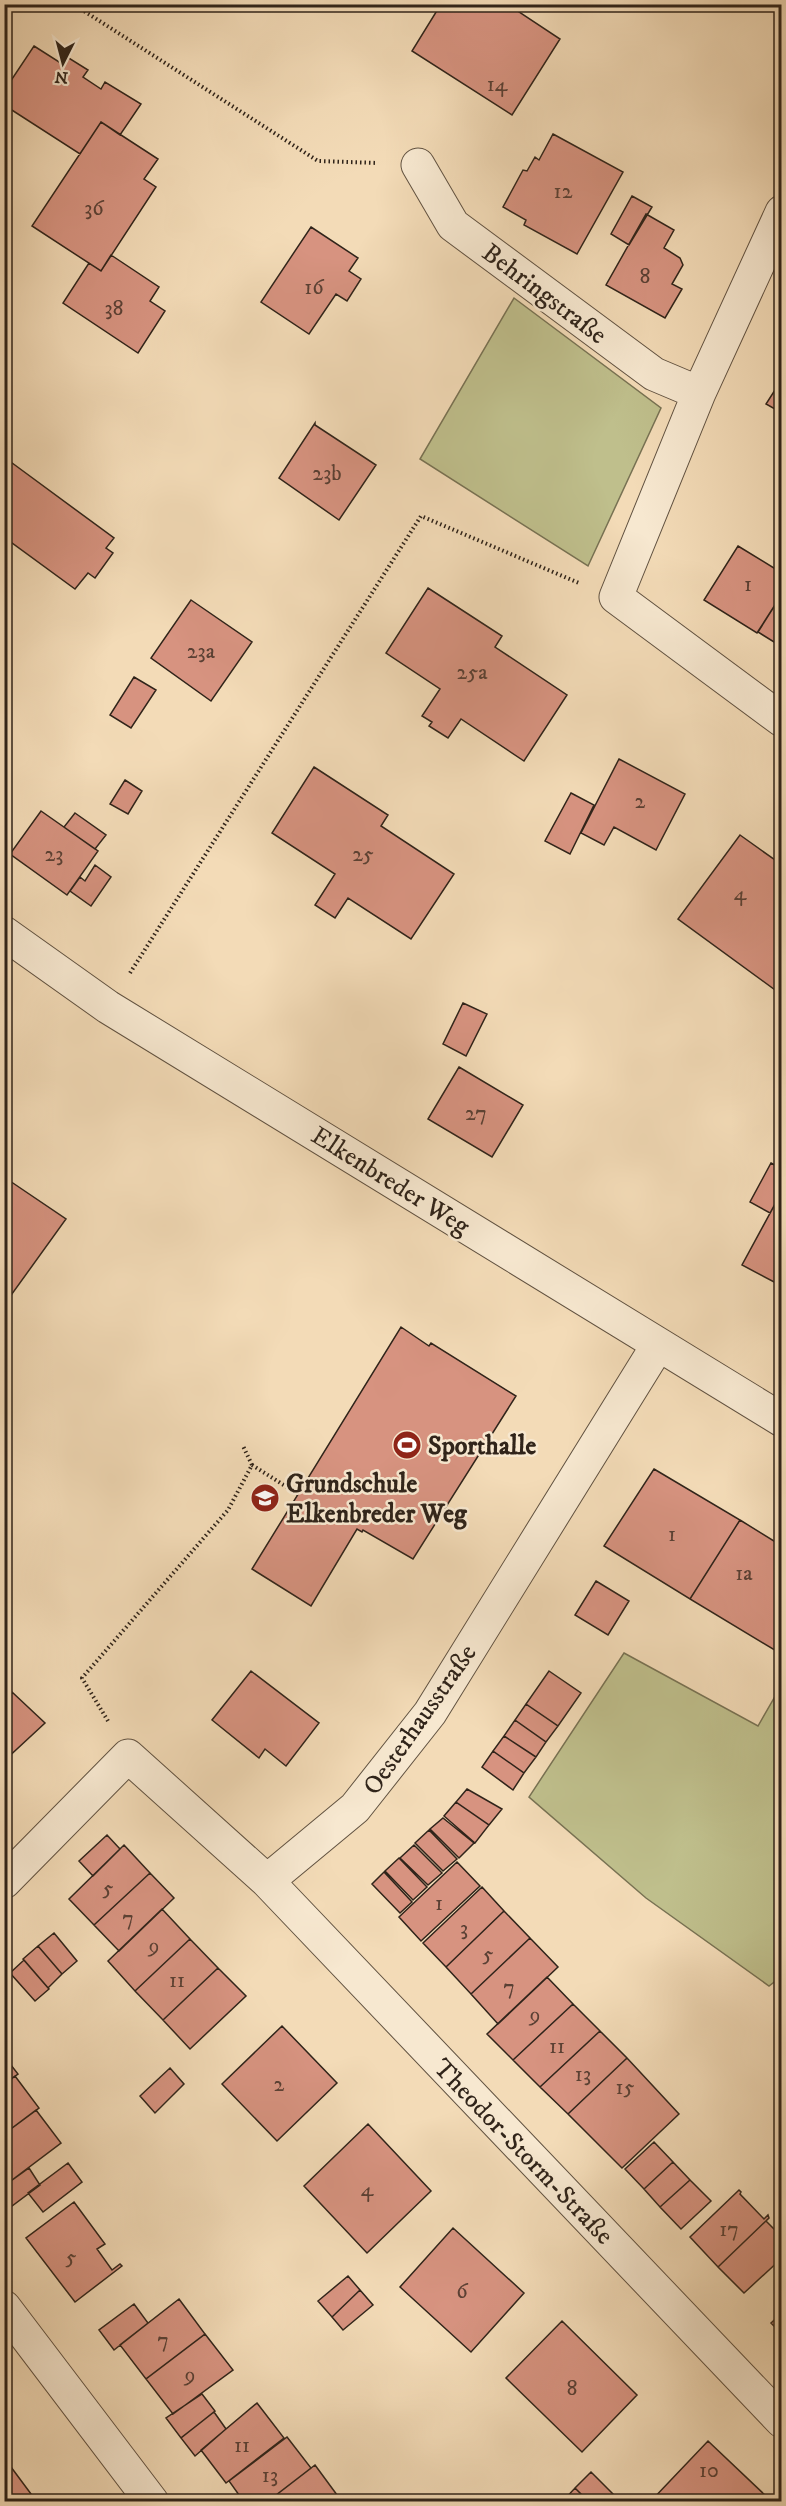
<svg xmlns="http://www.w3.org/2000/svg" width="786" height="2506" font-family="'IM FELL DW Pica',serif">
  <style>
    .green { fill: #bfbf8c; stroke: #787253; stroke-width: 1.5 }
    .building { fill: #d79380; stroke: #30241a; stroke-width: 1.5 }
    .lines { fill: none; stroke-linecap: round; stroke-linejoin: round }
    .minor-casing { stroke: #615241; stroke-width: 35 }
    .path { stroke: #30241a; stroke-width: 4; stroke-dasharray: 1.5 3; stroke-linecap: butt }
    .minor { stroke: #f7e8d0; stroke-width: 33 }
    .labels { text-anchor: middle; stroke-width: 5; stroke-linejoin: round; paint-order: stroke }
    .number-label { font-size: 22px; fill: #5a4034 }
    .street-label { font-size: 26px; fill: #30241a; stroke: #f7e8d0 }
    .poi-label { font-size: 26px; font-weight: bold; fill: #30241a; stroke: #f7e8d0; text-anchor: start }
  </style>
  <rect width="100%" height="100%" fill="#f3dbb7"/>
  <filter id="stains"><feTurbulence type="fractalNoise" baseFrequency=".00333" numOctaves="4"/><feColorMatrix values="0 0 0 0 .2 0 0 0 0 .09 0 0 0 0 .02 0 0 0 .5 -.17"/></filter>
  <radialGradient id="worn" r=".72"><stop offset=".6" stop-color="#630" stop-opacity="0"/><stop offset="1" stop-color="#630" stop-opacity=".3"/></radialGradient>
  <path class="green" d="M514,298L661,408L588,566L420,459Z
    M624,1653L758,1726L781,1686L782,1976L769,1986L646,1898L529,1797Z"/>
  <path class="building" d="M441,4H507L560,39L512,115L412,51Z
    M34,46L59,62L64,55L88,70L83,77L101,89L105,82L141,104L120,135L101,122L80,154L4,105V91Z
    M101,122L158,159L144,179L156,187L101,271L32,226Z
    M553,134L623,172L577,254L524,225L526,220L503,207L523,170L527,171L535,157L539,160Z
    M632,196L652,207L629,245L611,234Z
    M646,214L674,230L664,248L680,258L683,265L672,284L682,289L665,318L606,285Z
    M311,227L358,258L349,271L361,279L347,301L336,294L309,334L261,302Z
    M111,255L159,287L150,301L165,311L138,353L63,303L89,263L101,271Z
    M782,379V413L766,404Z
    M315,423V425L376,465L339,520L279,478Z
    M4,457L114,538L106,548L113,553L95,578L88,573L75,589L4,537Z
    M738,546L782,573V594L757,633L704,600Z
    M428,588L502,636L495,647L567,695L524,761L461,719L448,738L429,726L432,722L422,716L440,689L386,653Z
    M782,594V647L758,632Z
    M191,600L252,642L211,701L151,658Z
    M134,677L156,690L131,728L110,715Z
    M619,759L685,794L656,850L614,827L604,845L581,833Z
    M314,767L388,815L381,826L454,874L411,939L348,898L335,918L315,905L335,874L272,833Z
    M125,780L142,791L128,814L110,804Z
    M571,793L594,805L570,854L545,841Z
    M41,811L98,851L67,895L10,854Z
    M75,813L106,835L95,849L64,827Z
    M740,835L782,865V995L678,919Z
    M95,865L111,877L91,906L70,891L80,877L85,881Z
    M463,1003L487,1014L466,1056L443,1044Z
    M459,1067L523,1105L492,1157L428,1119Z
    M771,1163L782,1169V1192L770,1213L750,1202Z
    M4,1177L66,1219L4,1305Z
    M781,1193L782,1273L776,1283L742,1265Z
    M401,1327L429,1346L431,1343L516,1396L413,1559L363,1530L362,1532L357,1529L311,1606L252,1569Z
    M654,1469L740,1520L690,1599L604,1546Z
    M740,1520L782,1546V1646L778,1652L690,1599Z
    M596,1581L629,1601L608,1635L575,1615Z
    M251,1671L319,1723L286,1766L265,1749L259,1758L212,1720Z
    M549,1671L581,1693L558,1726L526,1704Z
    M12,1692L45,1723L4,1761V1700Z
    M526,1704L558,1726L546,1742L515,1720Z
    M515,1720L546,1742L536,1757L504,1736Z
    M504,1736L536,1757L524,1773L493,1751Z
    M493,1751L524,1773L513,1790L482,1767Z
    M467,1789L502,1809L489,1825L456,1802Z
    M456,1802L489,1825L475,1843L444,1816Z
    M443,1818L474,1843L459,1858L430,1829Z
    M429,1830L457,1859L443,1871L415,1843Z
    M107,1835L120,1849L93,1876L79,1861Z
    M124,1845L150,1873L94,1925L69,1899Z
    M414,1845L442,1873L428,1885L400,1858Z
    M399,1858L427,1887L413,1900L385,1871Z
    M457,1862L480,1886L421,1941L399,1917Z
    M384,1872L412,1902L400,1913L372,1884Z
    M150,1873L174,1898L119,1951L94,1925Z
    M482,1887L504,1911L446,1967L423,1943Z
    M162,1909L190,1939L135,1991L108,1961Z
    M504,1911L530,1938L471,1994L446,1967Z
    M54,1933L77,1961L62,1974L38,1946Z
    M530,1938L558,1967L498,2024L471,1994Z
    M190,1939L218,1968L163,2020L135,1991Z
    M38,1946L62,1974L48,1988L23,1959Z
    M24,1960L49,1989L35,2001L10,1973Z
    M218,1968L246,1996L190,2049L163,2020Z
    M547,1977L573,2004L513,2060L487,2034Z
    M573,2004L600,2031L540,2087L513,2060Z
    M282,2026L337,2083L277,2141L222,2084Z
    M600,2031L627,2058L568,2114L540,2087Z
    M4,2056L18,2074L4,2084Z
    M627,2058L679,2114L622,2168L568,2114Z
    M170,2068L184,2084L155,2113L140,2096Z
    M15,2076L39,2108L4,2134V2084Z
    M36,2110L61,2143L4,2186V2134Z
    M368,2124L431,2191L367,2253L304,2186Z
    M654,2142L673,2162L644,2189L625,2169Z
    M673,2162L690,2180L660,2207L644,2189Z
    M68,2163L82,2182L43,2212L28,2193Z
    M29,2168L40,2185L8,2209L4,2205V2186Z
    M690,2180L711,2201L681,2229L660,2207Z
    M739,2190L741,2192L740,2194L764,2219L768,2215L769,2218L718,2267L690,2237Z
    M74,2202L105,2244L97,2249L112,2270L120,2264L122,2266L75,2302L26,2238Z
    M769,2218L766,2221L782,2237V2258L744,2293L718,2267Z
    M453,2228L524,2293L471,2352L400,2287Z
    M348,2276L360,2290L332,2317L318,2301Z
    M360,2290L373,2305L343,2330L332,2317Z
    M179,2299L205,2334L146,2379L120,2345Z
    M134,2304L148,2323L114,2350L99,2330Z
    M782,2313V2334L771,2323Z
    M562,2321L637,2395L582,2452L506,2378Z
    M205,2334L233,2370L173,2414L146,2379Z
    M202,2394L215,2411L181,2438L166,2418Z
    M257,2403L284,2438L226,2483L201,2450Z
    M214,2412L226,2429L195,2456L181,2438Z
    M287,2437L311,2468L267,2502H244L229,2481Z
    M708,2441L767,2497L763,2502H650Z
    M315,2465L340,2499L337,2502H267Z
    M11,2467L37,2502H4V2472Z
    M591,2472L621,2502H589L575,2488Z
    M575,2488L589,2502H562Z"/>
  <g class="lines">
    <g class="minor-casing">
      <path id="minor" d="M418,165L453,225L654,374L699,393
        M782,212L699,393L616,597L782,720
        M4,933L108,1007L782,1420
        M267,1881L782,2421
        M4,1882L128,1756L267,1881L355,1808L430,1713L658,1345
        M4,2307L152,2502"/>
    </g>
    <path class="path" d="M73,4L318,161L378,163
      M130,973L421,516L579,583
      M252,1465L298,1494
      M108,1721L82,1678L228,1510L252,1465L243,1446"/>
    <use href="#minor" class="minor"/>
  </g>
  <defs>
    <g id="stadium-disc" transform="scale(1.5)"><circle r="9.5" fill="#8f2418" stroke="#f7e8d0"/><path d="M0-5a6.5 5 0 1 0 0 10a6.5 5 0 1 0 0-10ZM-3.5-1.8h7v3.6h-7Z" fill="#fff"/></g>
    <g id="school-disc" transform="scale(1.5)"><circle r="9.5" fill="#8f2418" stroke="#f7e8d0"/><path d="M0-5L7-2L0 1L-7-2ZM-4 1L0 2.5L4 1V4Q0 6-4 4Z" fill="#fff"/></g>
  </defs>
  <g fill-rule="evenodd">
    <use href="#stadium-disc" x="407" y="1445"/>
    <use href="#school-disc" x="265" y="1498"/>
  </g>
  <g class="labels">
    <g class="number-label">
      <text x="497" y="91">14</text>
      <text x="563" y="198">12</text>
      <text x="94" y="215">36</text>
      <text x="645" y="283">8</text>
      <text x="314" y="294">16</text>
      <text x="114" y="315">38</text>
      <text x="327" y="480">23b</text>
      <text x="748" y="591">1</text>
      <text x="201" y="658">23a</text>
      <text x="472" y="679">25a</text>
      <text x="640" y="808">2</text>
      <text x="54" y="861">23</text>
      <text x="363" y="861">25</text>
      <text x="740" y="900">4</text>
      <text x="476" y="1120">27</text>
      <text x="672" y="1541">1</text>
      <text x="744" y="1580">1a</text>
      <text x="108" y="1895">5</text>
      <text x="439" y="1910">1</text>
      <text x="128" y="1925">7</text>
      <text x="464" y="1935">3</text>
      <text x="154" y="1953">9</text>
      <text x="488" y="1961">5</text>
      <text x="177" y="1987">11</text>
      <text x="509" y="1994">7</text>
      <text x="535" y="2022">9</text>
      <text x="557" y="2053">11</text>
      <text x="583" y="2081">13</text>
      <text x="279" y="2091">2</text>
      <text x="625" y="2094">15</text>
      <text x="367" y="2196">4</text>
      <text x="729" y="2236">17</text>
      <text x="71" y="2264">5</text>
      <text x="462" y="2298">6</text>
      <text x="163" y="2347">7</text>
      <text x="190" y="2382">9</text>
      <text x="572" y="2395">8</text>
      <text x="242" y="2452">11</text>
      <text x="709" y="2477">10</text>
      <text x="270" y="2482">13</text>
    </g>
    <g class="street-label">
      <text transform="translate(545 293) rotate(37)" y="9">Behringstraße</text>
      <text transform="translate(391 1180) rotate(32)" y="9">Elkenbreder Weg</text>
      <text transform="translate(419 1719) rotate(-55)" y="9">Oesterhausstraße</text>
      <text transform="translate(524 2151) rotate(46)" y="9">Theodor-Storm-Straße</text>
    </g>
    <g class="poi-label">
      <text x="428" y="1454">Sporthalle</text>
      <text x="286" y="1492">Grundschule<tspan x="286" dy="30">Elkenbreder Weg</tspan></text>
    </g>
  </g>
  <rect width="786" height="2506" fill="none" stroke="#f3dbb7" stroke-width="24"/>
  <rect x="6" y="6" width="774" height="2494" fill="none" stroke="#30241a" stroke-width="3"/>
  <rect x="12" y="12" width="762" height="2482" fill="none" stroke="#30241a" stroke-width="1.5"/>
  <g transform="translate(63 63) rotate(186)" stroke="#f7e8d0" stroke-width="4.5" paint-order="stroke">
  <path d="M0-4.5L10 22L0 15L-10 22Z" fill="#30241a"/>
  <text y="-9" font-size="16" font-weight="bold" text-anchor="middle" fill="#30241a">N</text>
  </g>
  <rect width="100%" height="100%" filter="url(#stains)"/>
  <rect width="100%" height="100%" fill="url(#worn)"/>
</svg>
